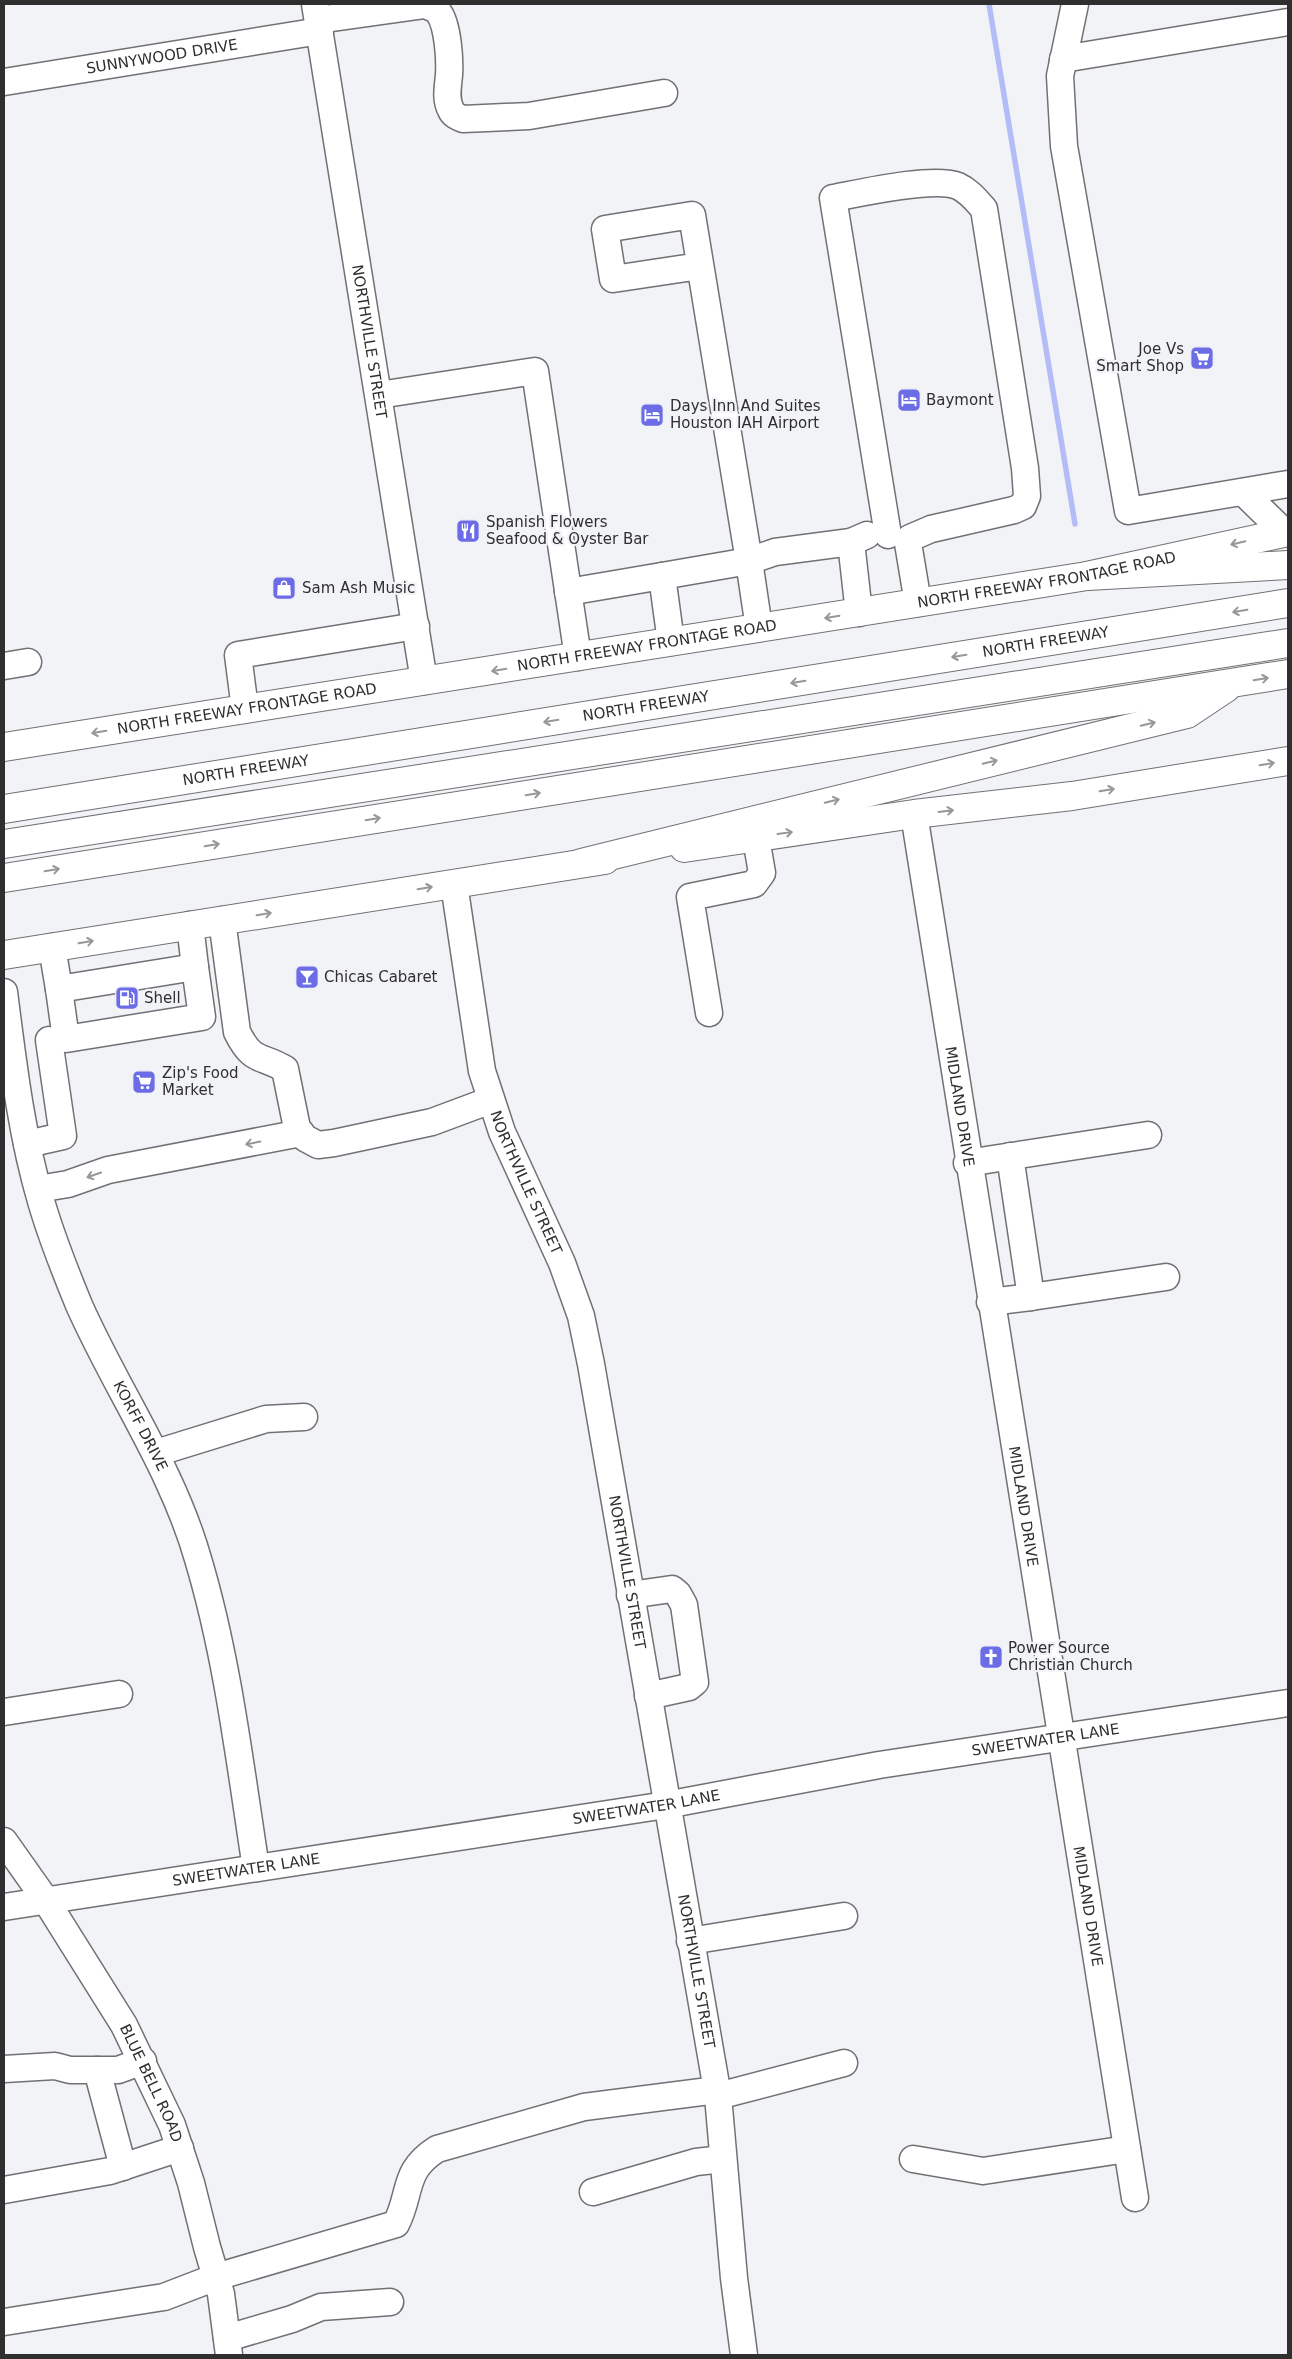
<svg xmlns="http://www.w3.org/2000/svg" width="1292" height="2359" font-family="'DejaVu Sans',sans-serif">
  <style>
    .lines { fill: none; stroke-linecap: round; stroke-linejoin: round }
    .stream { stroke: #b4bcf8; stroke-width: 5.5 }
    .minor-casing { stroke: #707174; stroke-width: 29 }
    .major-casing { stroke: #707174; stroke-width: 30 }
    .highway-casing { stroke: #707174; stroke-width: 30 }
    .minor { stroke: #fff; stroke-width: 26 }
    .major { stroke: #fff; stroke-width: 28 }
    .highway { stroke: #fff; stroke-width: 28 }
    .oneway { stroke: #979798 }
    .labels { text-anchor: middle; stroke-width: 4.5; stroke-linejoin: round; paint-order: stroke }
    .street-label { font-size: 15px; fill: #2f2f30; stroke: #f2f3f6 }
    .poi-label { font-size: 15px; fill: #2f2f30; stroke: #f2f3f6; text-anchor: start }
  </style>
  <rect width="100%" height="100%" fill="#f2f3f6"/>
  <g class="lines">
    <path class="stream" d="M989,4L1075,524"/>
    <g class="minor-casing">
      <g id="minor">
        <path id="s1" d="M315,4L424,681"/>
        <path d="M1075,4L1060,76L1064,146L1128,511L1288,484"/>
        <path d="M318,20L425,5C430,7 436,9 439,13C448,26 450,60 449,75C448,87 445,99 451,110C453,115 458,117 463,119L529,116L664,93"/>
        <path d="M1063,59L1288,22"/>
        <path id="s2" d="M4,82L320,31"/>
        <path d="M700,266L613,279L605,229L692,215L749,561L775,552L851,542"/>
        <path d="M379,395L535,371L578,657"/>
        <path d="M1243,492L1285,533"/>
        <path d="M888,535L833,198C860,193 934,176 958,186C969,191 976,200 984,209L1025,468L1027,496L1023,506L1014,510L931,529L910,538L908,543L918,603"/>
        <path d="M568,592L662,576"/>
        <path d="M859,613L851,542L867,535"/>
        <path d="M671,642L662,576L749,561L759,628"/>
        <path d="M4,666L28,662"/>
        <path d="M245,709L238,655L416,626"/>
        <path id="s3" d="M914,814C985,1276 1061,1737 1135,2198"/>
        <path id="s4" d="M454,884L482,1071L502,1132L562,1263L581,1316L591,1364L718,2096L734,2278L744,2355"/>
        <path d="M222,920L237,1032C253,1064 260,1054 285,1069L297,1128L305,1138L318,1145L334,1143L432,1122L491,1100"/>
        <path d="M52,947L59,989L195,967L190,925"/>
        <path d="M59,989L66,1039L202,1017L195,967"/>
        <path id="s5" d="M4,992C13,1062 21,1133 41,1201C51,1236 65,1271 79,1305C117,1391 172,1468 198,1559C228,1659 240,1765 256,1868"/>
        <path d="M709,1013L690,897L754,884L762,873L756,838"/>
        <path d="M27,1144L63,1136L49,1040"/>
        <path d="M967,1163L1148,1135"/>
        <path d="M38,1189L68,1184L108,1170L301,1133"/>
        <path d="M1031,1297L1166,1277"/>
        <path d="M990,1302L1031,1297L1010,1156"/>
        <path d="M156,1453L266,1419L304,1417"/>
        <path d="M630,1595L672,1589L678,1594L684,1605L695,1682L689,1687L648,1696"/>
        <path d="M4,1712L119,1694"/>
        <path id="s6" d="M4,1841L45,1899L124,2025L172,2125L191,2183L207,2247L221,2294L229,2355"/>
        <path id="s7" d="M4,1907L666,1805L879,1765L1288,1703"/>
        <path d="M690,1941L844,1916"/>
        <path d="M4,2069L55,2066L70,2070H118L143,2061"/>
        <path d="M97,2070L123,2167"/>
        <path d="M718,2096L844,2063"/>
        <path d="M913,2159L983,2171L1127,2149"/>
        <path d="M4,2190L110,2171L180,2148"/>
        <path d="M593,2192L696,2162L723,2159"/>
        <path d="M4,2322L164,2297L216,2277L396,2224C412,2193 402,2171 437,2149L584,2107L717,2090"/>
        <path d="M227,2338L292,2319L321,2307L390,2302"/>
      </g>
    </g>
    <g class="major-casing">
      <g id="major">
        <path id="s8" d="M4,747L1087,576L1288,532"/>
        <path d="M684,848L914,814L1072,796L1288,761"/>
        <path d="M4,955L605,860"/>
      </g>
    </g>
    <g class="highway-casing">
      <g id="highway">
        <path d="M1087,576L1288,565"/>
        <path id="s9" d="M4,809L1288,603"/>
        <path d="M4,844L1288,643"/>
        <path d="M581,863L1187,714L1226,688"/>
        <path d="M4,878L1288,674"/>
      </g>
    </g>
    <use href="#minor" class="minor"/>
    <use href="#major" class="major"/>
    <use href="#highway" class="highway"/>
  </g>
  <defs><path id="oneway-shaft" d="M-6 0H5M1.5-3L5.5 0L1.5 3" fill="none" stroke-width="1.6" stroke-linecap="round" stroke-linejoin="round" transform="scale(1.25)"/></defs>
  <g class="oneway">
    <use href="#oneway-shaft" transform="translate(1238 543) rotate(167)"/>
    <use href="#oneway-shaft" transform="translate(1240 611) rotate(171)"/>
    <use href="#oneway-shaft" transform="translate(832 617) rotate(171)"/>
    <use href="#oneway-shaft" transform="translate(959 656) rotate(171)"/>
    <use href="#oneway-shaft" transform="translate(499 670) rotate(171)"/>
    <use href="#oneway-shaft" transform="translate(1261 679) rotate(-9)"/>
    <use href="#oneway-shaft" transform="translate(798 682) rotate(171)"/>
    <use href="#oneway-shaft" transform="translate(551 721) rotate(171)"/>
    <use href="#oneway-shaft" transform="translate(1148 724) rotate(-14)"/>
    <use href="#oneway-shaft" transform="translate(99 732) rotate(171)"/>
    <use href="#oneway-shaft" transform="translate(990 762) rotate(-14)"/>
    <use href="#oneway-shaft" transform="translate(1267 764) rotate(-9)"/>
    <use href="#oneway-shaft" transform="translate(1107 790) rotate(-9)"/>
    <use href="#oneway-shaft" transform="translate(533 794) rotate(-9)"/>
    <use href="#oneway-shaft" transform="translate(832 801) rotate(-14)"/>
    <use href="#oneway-shaft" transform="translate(946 811) rotate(-7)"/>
    <use href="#oneway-shaft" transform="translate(373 819) rotate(-9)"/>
    <use href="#oneway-shaft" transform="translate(785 833) rotate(-8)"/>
    <use href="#oneway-shaft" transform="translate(212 845) rotate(-9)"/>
    <use href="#oneway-shaft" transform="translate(52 870) rotate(-9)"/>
    <use href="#oneway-shaft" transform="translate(425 888) rotate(-9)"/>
    <use href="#oneway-shaft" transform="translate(264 914) rotate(-9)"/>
    <use href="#oneway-shaft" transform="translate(86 942) rotate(-9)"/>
    <use href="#oneway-shaft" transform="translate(253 1143) rotate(169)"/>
    <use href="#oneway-shaft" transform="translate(94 1175) rotate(161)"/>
  </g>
  <defs>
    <g id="supermarket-square" transform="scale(1.25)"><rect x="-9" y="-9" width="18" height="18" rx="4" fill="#6b6ce6" stroke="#f2f3f6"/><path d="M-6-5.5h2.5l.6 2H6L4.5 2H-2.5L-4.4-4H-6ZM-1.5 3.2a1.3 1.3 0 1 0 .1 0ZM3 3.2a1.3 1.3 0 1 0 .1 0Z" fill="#fff"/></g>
    <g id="hotel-square" transform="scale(1.25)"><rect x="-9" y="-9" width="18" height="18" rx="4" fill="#6b6ce6" stroke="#f2f3f6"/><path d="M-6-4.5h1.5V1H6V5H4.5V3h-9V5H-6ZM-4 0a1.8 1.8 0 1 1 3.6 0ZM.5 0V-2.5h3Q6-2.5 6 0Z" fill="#fff"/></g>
    <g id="restaurant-square" transform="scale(1.25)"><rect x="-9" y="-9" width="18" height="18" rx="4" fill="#6b6ce6" stroke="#f2f3f6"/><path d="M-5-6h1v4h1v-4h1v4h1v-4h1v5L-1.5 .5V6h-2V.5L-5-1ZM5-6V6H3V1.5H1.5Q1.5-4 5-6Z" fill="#fff"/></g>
    <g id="shop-square" transform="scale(1.25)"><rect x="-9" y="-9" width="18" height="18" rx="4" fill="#6b6ce6" stroke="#f2f3f6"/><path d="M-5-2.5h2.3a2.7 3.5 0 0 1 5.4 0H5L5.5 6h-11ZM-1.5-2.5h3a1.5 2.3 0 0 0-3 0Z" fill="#fff"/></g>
    <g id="bar-square" transform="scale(1.25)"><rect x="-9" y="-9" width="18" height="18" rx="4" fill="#6b6ce6" stroke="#f2f3f6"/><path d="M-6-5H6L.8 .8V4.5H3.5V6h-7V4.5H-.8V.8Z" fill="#fff"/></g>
    <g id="fuel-square" transform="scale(1.25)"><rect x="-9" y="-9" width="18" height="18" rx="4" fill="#6b6ce6" stroke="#f2f3f6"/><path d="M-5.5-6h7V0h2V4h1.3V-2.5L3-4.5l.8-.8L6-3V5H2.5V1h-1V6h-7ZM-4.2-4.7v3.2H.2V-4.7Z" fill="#fff"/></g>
    <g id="church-square" transform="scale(1.25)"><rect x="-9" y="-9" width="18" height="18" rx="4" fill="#6b6ce6" stroke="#f2f3f6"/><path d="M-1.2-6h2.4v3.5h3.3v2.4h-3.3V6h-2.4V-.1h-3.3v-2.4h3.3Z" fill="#fff"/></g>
  </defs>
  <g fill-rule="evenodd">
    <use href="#supermarket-square" x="1202" y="358"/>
    <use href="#hotel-square" x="909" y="400"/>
    <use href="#hotel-square" x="652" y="415"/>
    <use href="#restaurant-square" x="468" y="531"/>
    <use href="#shop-square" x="284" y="588"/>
    <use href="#bar-square" x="307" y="977"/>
    <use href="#fuel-square" x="127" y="998"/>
    <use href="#supermarket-square" x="144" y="1082"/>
    <use href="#church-square" x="991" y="1657"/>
  </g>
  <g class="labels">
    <g class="street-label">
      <text dy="5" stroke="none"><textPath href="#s2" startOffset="160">SUNNYWOOD DRIVE</textPath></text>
      <text dy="5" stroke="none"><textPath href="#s1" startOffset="342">NORTHVILLE STREET</textPath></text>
      <text dy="5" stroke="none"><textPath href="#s8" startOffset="1056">NORTH FREEWAY FRONTAGE ROAD</textPath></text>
      <text dy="5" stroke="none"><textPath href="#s9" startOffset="1055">NORTH FREEWAY</textPath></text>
      <text dy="5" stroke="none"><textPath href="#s8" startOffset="651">NORTH FREEWAY FRONTAGE ROAD</textPath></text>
      <text dy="5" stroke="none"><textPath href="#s9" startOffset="650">NORTH FREEWAY</textPath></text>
      <text dy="5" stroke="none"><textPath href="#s8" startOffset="246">NORTH FREEWAY FRONTAGE ROAD</textPath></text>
      <text dy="5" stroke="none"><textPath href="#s9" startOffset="245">NORTH FREEWAY</textPath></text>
      <text dy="5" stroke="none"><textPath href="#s3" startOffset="296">MIDLAND DRIVE</textPath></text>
      <text dy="5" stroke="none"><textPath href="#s4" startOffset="309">NORTHVILLE STREET</textPath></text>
      <text dy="5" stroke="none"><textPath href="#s5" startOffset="459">KORFF DRIVE</textPath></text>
      <text dy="5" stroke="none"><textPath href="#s3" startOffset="701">MIDLAND DRIVE</textPath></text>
      <text dy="5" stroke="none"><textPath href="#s4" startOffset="714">NORTHVILLE STREET</textPath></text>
      <text dy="5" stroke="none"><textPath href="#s7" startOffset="1055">SWEETWATER LANE</textPath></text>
      <text dy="5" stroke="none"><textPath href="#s7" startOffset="650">SWEETWATER LANE</textPath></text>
      <text dy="5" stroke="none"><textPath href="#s7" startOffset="245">SWEETWATER LANE</textPath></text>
      <text dy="5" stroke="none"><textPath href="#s3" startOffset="1106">MIDLAND DRIVE</textPath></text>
      <text dy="5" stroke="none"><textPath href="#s4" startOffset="1119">NORTHVILLE STREET</textPath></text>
      <text dy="5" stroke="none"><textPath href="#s6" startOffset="284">BLUE BELL ROAD</textPath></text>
    </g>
    <g class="poi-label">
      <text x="1184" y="354" text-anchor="end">Joe Vs<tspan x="1184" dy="17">Smart Shop</tspan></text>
      <text x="926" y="405">Baymont</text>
      <text x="670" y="411">Days Inn And Suites<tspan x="670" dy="17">Houston IAH Airport</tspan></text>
      <text x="486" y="527">Spanish Flowers<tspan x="486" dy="17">Seafood &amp; Oyster Bar</tspan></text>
      <text x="302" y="593">Sam Ash Music</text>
      <text x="324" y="982">Chicas Cabaret</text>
      <text x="144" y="1003">Shell</text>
      <text x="162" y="1078">Zip's Food<tspan x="162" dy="17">Market</tspan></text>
      <text x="1008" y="1653">Power Source<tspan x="1008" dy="17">Christian Church</tspan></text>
    </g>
  </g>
  <rect width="1292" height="2359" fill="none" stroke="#2f2f30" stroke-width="10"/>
</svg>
